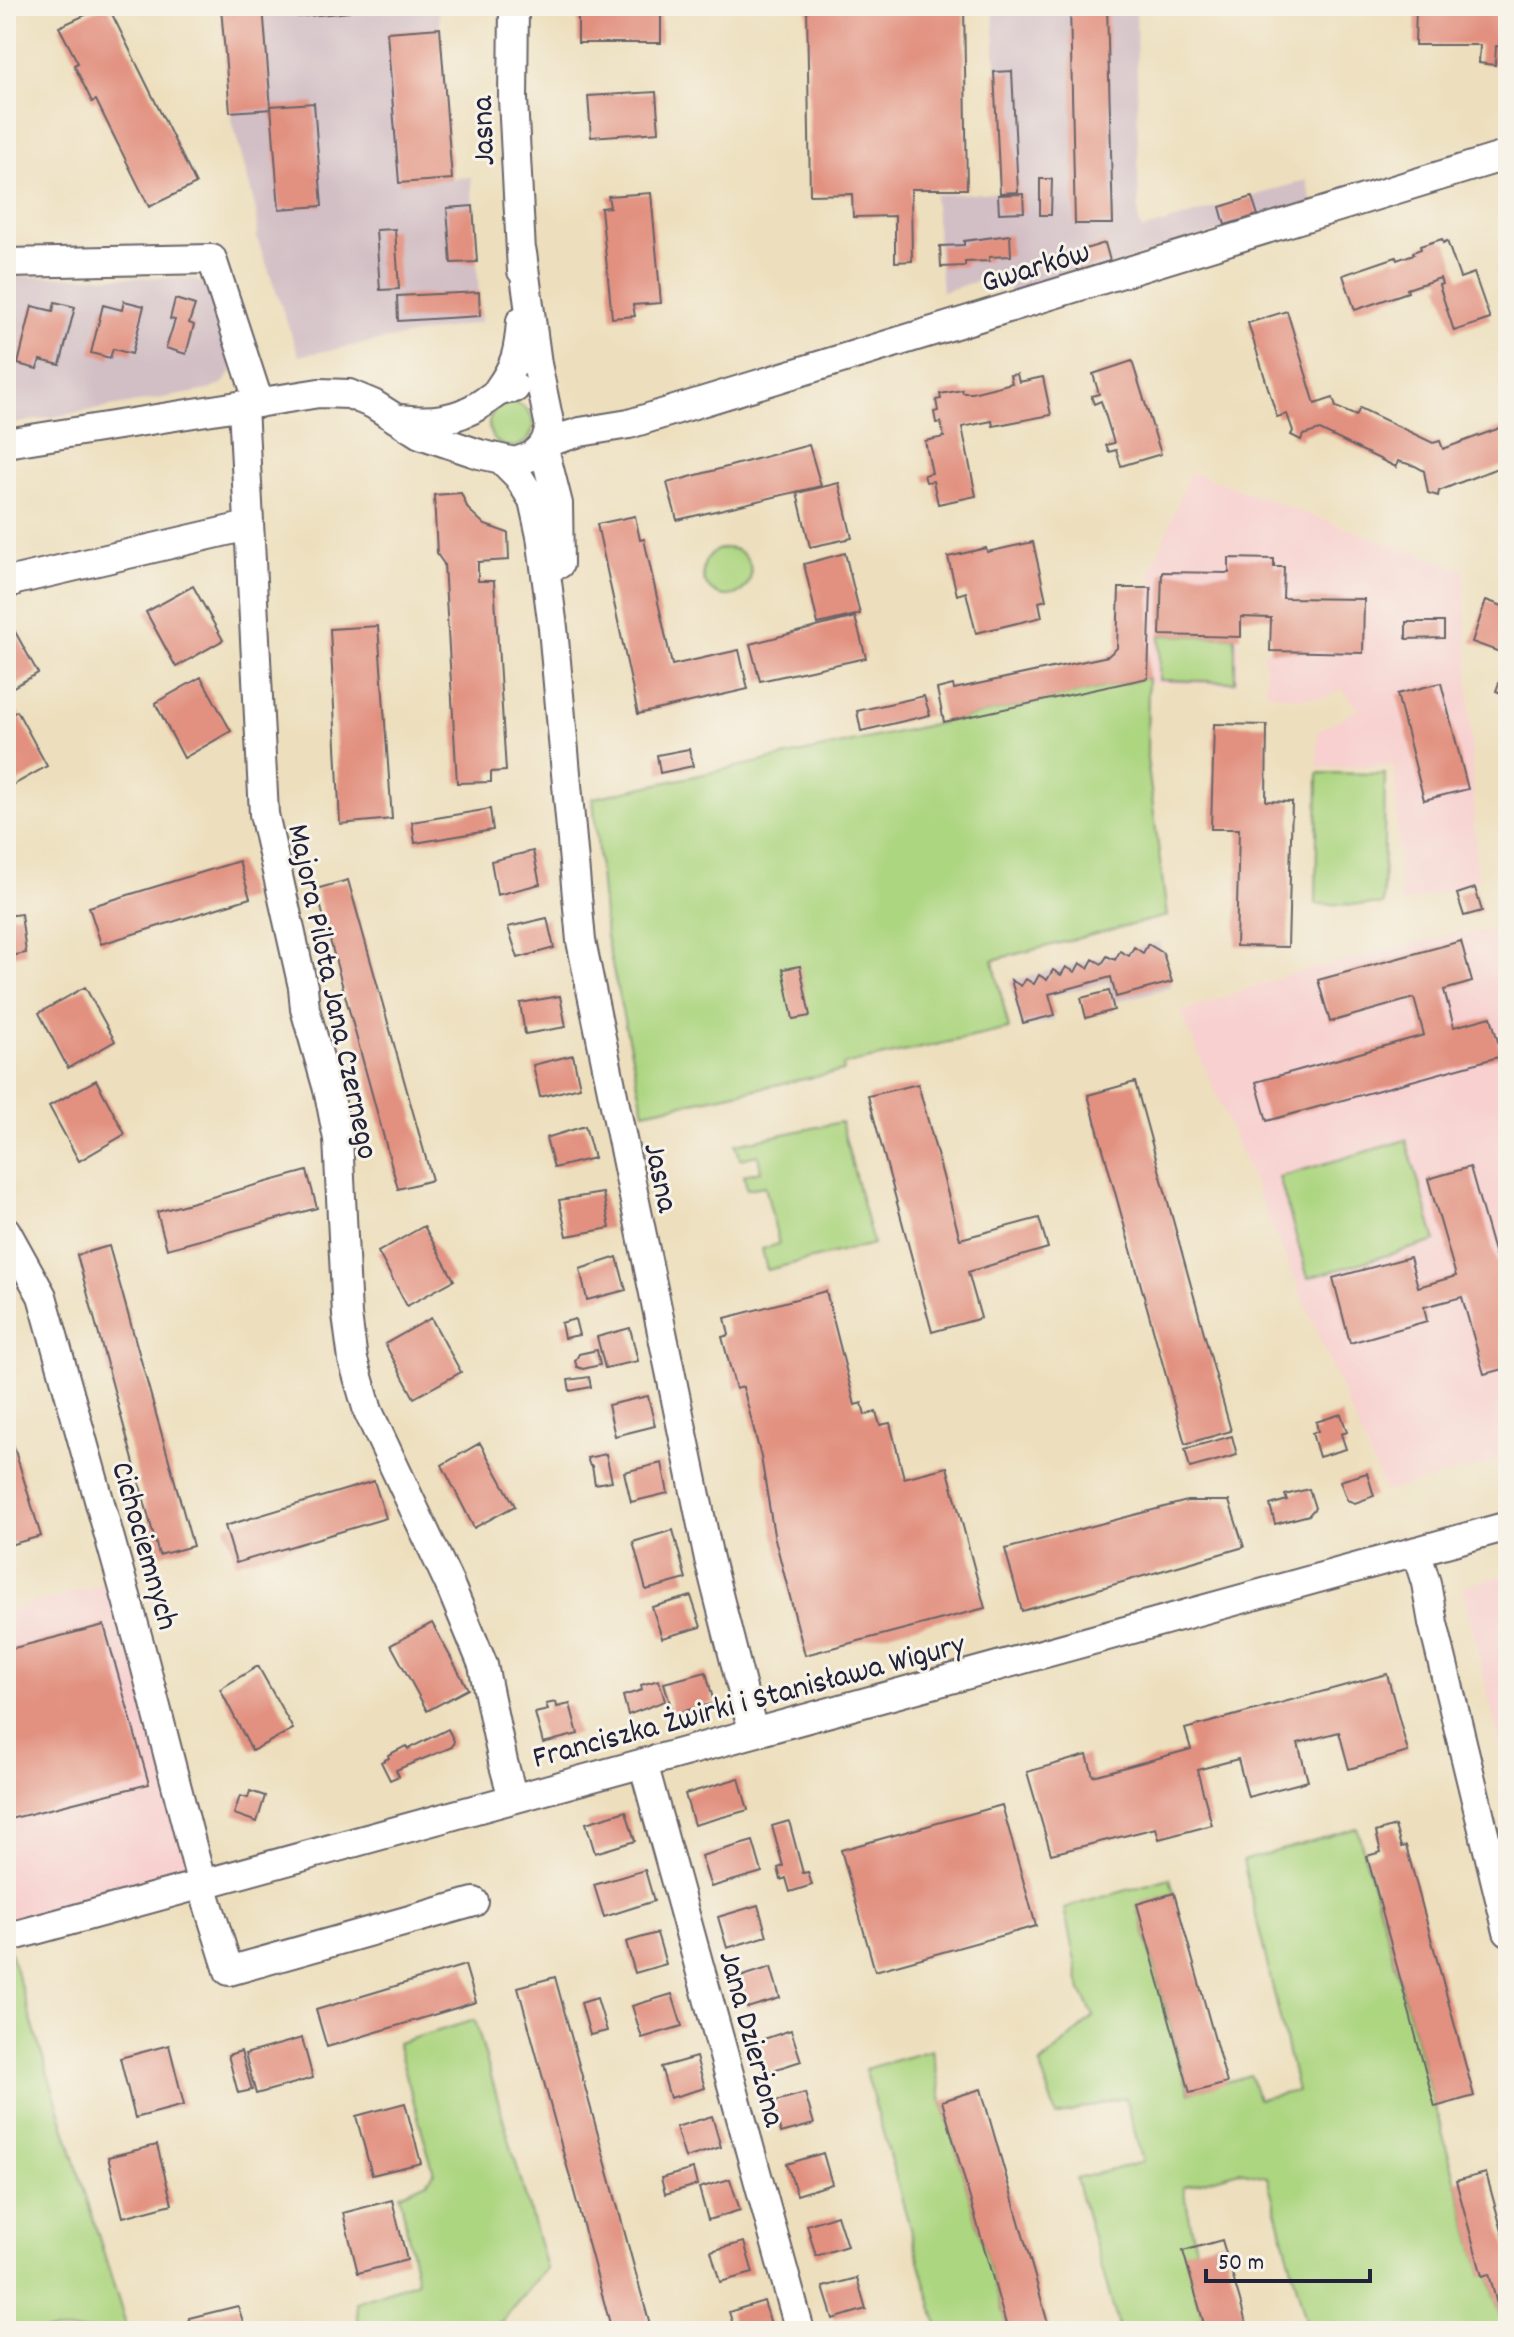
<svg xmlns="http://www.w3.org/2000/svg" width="1514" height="2337" font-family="Dekko,sans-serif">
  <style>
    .built { fill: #f7d0cf }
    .industrial { fill: #d2bec5 }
    .green { fill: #add681; stroke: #687c5e; stroke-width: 2 }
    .building { fill: #e29180 }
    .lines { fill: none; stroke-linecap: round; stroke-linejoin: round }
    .minor-casing { stroke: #696468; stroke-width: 32 }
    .minor { stroke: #fff; stroke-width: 28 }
    .labels { text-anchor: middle; stroke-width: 6; stroke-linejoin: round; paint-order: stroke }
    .street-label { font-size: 32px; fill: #22223b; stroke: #f7f3e8 }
  </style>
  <rect width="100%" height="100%" fill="#f7f3e8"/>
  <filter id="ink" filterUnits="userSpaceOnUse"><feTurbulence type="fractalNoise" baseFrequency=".0125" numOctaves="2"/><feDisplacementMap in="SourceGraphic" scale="16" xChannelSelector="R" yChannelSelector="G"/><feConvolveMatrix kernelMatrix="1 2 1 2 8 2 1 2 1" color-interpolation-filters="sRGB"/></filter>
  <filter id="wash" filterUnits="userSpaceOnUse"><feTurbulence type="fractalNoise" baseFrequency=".006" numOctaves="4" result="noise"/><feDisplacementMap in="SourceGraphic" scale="32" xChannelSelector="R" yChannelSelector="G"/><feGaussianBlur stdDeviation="1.8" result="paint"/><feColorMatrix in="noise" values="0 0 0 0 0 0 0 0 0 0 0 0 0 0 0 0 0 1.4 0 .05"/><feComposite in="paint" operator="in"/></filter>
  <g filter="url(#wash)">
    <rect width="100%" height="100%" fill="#eddfbd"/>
    <path class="built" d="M1190,472L1464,570L1477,883L1401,904L1394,765L1318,767L1317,731L1359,709L1342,689L1326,697L1296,698L1266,692L1264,650H1270V618L1241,617L1237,685L1148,683L1151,571Z
      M1508,913V1458L1385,1492L1181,1012L1288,975L1458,933L1496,931Z
      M1508,1574V1779L1462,1587Z
      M121,1580L202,1885L6,1938V1611Z"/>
    <path class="industrial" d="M221,6H438L452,178L471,177L481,322L299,356L257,238L256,211L230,112Z
      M993,6H1136L1139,222L1142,230L1306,180L1313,203L1011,296L1004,273L942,292L934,195L1002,192Z
      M6,276L192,278L208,286L233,352L231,374L221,385L209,390L6,425Z
      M1159,942L1171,987L1114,1002L1108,982L1048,997L1054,1020L1022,1028L1010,981Z"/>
    <path class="green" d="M489 425a22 22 0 1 1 44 0a22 22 0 1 1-44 0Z
      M703 572a24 24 0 1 1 48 0a24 24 0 1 1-48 0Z
      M1160,635L1235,637V682L1159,680Z
      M1148,678L1147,759L1167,916L993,960L1009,1029L843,1065L844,1071L644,1112L606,937L593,798Z
      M1318,773L1385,774L1383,905L1316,904Z
      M841,1122L873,1244L767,1270L762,1249L779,1244L765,1186L747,1189L744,1175L761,1171L758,1155L740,1159L736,1144Z
      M1406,1140L1436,1241L1308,1278L1279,1177Z
      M1357,1828L1482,2275L1489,2274L1504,2331H1309L1267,2177L1239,2171L1183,2187L1196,2248L1184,2252L1206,2331H1120L1076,2179L1143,2162L1125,2097L1056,2116L1040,2065L1094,2016L1081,1991L1064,1908L1170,1878L1174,1893L1137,1905L1189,2093L1250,2075L1258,2099L1297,2091L1243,1861Z
      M6,1939L128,2331H6Z
      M475,2020L546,2268L501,2322L471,2331H358L356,2302L417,2281L400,2194L427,2182L434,2173L397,2043Z
      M932,2050L942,2101L1008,2331H939L865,2069Z"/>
    <g id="blocks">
      <path class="building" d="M105,6H108L196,184L149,207L96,100L92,102L74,65L78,63L59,27Z
        M263,6L271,109L230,112L221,8Z
        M297,6H349V12L298,17Z
        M578,6H661V43H578Z
        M807,6H964L967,189H911L912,261L895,262V216L853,217L852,194L810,195Z
        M1070,6H1107L1113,224H1075Z
        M1416,6H1505V47L1496,46L1495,65L1479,63L1480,45H1415Z
        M440,28L452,179L399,183L387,32Z
        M1012,71L1018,192L1000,193L994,72Z
        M656,92L659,132L591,137L588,96Z
        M314,103L322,206L279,209L271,106Z
        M1040,179H1052L1051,215H1040Z
        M651,193L661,303L633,305L635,316L612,318L601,208L610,207L608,196Z
        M1023,194L1024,212L999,213L998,195Z
        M1252,197L1258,215L1225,225L1220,207Z
        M473,206L477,262L451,263L447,208Z
        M395,229L399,289L380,290L376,230Z
        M1010,235L1011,256L989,257V261L965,262V266L941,267L940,246L964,245V241Z
        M1442,239L1443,243L1447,241L1460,278L1474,273L1490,319L1454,331L1439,285L1442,284L1440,278L1407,289L1408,292L1355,310L1343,275L1396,257L1397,260L1414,254L1413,252L1421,249L1420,246Z
        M1105,243L1110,261L1077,271L1072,253Z
        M479,292L480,316L398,321L397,296Z
        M175,299L195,305L189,323L194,325L186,354L166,348L175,320L170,319Z
        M124,301L144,306L132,354L113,349L110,358L91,353L103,305L122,310Z
        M55,302L75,307L60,365L40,360L37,369L18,364L32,306L53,311Z
        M1287,311L1315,404L1333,398L1336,407L1356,416L1360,408L1433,443L1440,441L1443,449L1508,425V464L1456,484L1439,491L1438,496L1428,493L1424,471L1415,466L1398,461L1396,467L1320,430L1303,435L1301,440L1291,435L1293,431L1287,414L1277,417L1248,323Z
        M1132,361L1161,454L1121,466L1116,450L1109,452L1106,445L1114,443L1101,401L1094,404L1091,396L1099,394L1093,374Z
        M1017,374L1019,382L1043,377L1051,415L993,426L992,421L962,427L976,496L938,504L933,481L926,482L924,475L932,473L925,441L944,437L941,422L936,423L934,412L938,411L936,400L941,399L940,394L962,390L963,393H972L1012,383L1010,375Z
        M809,445L821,486L677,520L667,483Z
        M839,483L852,538L810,547L797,493Z
        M461,493L468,509L485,525L508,533L509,560L478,562V581H494L506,771L491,772V782L457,783L444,564L437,554L434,495Z
        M635,516L640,540L644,539L672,665L739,650L748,689L638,714L597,524Z
        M1033,542L1046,600L1039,602L1042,617L976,633L966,592L957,595L948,557L986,548L987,552Z
        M845,553L860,614L818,624L804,564Z
        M1229,558L1274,559V567H1284L1283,598L1364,599L1363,653L1270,651L1271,618L1241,617V637L1160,635L1162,572L1229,573Z
        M193,586L223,640L176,667L146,612Z
        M1119,588H1151L1148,678L944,722L937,689L953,685L954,689L1108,656L1117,648Z
        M1486,600L1508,608V655L1472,642Z
        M855,617L866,658L760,681L750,644Z
        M8,619L38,673L6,691V620Z
        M1406,622H1444V638L1406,639Z
        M378,626L392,819L340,824L330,629Z
        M1503,672L1508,673V696L1496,691Z
        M201,677L231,731L184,758L155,703Z
        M1441,683L1468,789L1424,800L1397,694Z
        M924,696L930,715L861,731L857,711Z
        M17,711L47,766L6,789V717Z
        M1506,722H1508V792L1501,791Z
        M1214,724L1267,725L1266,801L1292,802L1288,947L1236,946L1239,829H1211Z
        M689,749L693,766L660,773L657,755Z
        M490,809L493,830L415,843L412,822Z
        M533,851L540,884L497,895L491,861Z
        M239,861L250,898L101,944L89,907Z
        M348,880L432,1180L398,1189L316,889Z
        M1475,888L1482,911L1464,916L1457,894Z
        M21,914L26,953L6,957V916Z
        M547,918L554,948L518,958L508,927Z
        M1461,941L1472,982L1444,990L1454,1027L1491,1017L1502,1056L1267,1121L1256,1082L1424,1035L1414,998L1330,1022L1318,980Z
        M1148,944L1163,953L1172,982L1116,997L1111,977L1064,990L1049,994L1055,1015L1023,1023L1011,980L1021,986L1026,979L1034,984L1039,975L1047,980L1053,970L1061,975L1066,967L1075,972L1080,963L1088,968L1093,959L1102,964L1107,956L1115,960L1120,951L1129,956L1134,947L1143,953Z
        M800,966L810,1016L793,1019L783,969Z
        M85,987L115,1041L68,1068L39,1013Z
        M1109,991L1114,1010L1086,1018L1081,998Z
        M560,996L566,1027L525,1034L520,1003Z
        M573,1055L580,1087L540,1097L533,1065Z
        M96,1080L125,1134L79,1161L49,1106Z
        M1135,1082L1231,1431L1185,1444L1088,1095Z
        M918,1084L960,1239L1039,1218L1048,1248L968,1272L981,1318L932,1332L868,1096Z
        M585,1126L594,1158L554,1168L546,1138Z
        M1470,1167L1508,1301V1368L1484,1374L1462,1297L1424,1307L1427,1321L1350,1343L1333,1278L1410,1257L1418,1287L1456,1276L1428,1179Z
        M307,1171L317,1208L167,1249L157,1212Z
        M603,1193L610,1228L567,1236L559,1200Z
        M424,1226L454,1280L407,1306L378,1252Z
        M109,1246L193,1546L159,1555L77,1255Z
        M617,1257L626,1290L587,1300L580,1269Z
        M826,1291L855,1405L862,1403L865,1415L876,1412L880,1425L890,1423L904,1478L947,1467L985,1608L805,1655L774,1535L761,1457L743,1387L736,1389L722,1337L729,1335L725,1318Z
        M431,1318L461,1372L414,1398L385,1344Z
        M575,1319L579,1335L564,1338L561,1323Z
        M630,1328L638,1361L605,1368L597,1337Z
        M597,1350L600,1365L583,1369L577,1367L575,1361L579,1354Z
        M589,1377L591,1387L570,1391L568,1380Z
        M648,1396L655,1426L615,1436L608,1405Z
        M1341,1414L1347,1432L1341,1434L1346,1449L1319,1457L1312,1433L1318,1431L1316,1422Z
        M6,1421L41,1536L6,1546Z
        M1232,1436L1237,1455L1190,1468L1185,1449Z
        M480,1443L515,1506L474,1528L442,1465Z
        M606,1454L612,1481L595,1484L592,1466H590L587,1458Z
        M662,1463L668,1493L631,1502L624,1472Z
        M1367,1473L1374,1496L1355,1503L1347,1500L1340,1481Z
        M374,1481L386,1518L236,1563L225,1526Z
        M1309,1489L1315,1508L1309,1515L1275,1524L1270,1505L1287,1500L1285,1495Z
        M1187,1501H1229L1244,1547L1022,1611L1005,1549Z
        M673,1530L686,1579L646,1590L633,1542Z
        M691,1596L701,1627L662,1638L652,1607Z
        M432,1623L468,1689L427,1711L391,1645Z
        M104,1625L149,1784L6,1820V1650Z
        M258,1666L293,1729L252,1751L220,1689Z
        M706,1672L714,1703L673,1714L664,1683Z
        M1387,1674L1408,1752L1349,1769L1339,1732L1298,1743L1308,1781L1248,1797L1238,1759L1197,1770L1212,1825L1159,1839L1156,1828L1051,1854L1027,1772L1087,1755L1093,1776L1191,1749L1185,1729Z
        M659,1680L665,1701L628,1715L623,1696L642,1690L641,1685Z
        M556,1702L557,1707L570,1704L578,1734L543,1743L535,1713L548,1710L546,1704Z
        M448,1729L454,1741L452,1747L396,1770L399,1776L390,1780L381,1762L389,1758L388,1755L406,1746L408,1749Z
        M739,1778L748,1810L694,1825L685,1794Z
        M250,1791L265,1796L257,1822L234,1814L240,1796L248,1798Z
        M1002,1805L1036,1926L875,1971L841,1850Z
        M626,1811L635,1841L595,1853L586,1823Z
        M789,1821L803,1873L808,1872L812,1885L790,1892L786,1878L781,1880L778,1868L783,1866L772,1826Z
        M1395,1826L1401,1847L1406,1846L1474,2096L1435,2107L1367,1856L1381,1852L1376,1832Z
        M753,1841L762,1872L711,1887L701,1856Z
        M645,1870L654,1901L604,1917L594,1885Z
        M1174,1893L1227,2083L1190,2093L1137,1904Z
        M758,1905L767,1936L727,1948L718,1917Z
        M657,1933L666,1964L635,1973L626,1942Z
        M465,1965L476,2002L327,2047L316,2010Z
        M771,1967L780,1998L747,2008L737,1978Z
        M555,1977L651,2329L643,2331H612L518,1987Z
        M672,1994L682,2026L642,2038L632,2006Z
        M597,1998L607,2031L590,2035L581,2003Z
        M791,2030L801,2061L764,2073L755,2042Z
        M302,2038L313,2078L256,2094L245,2054Z
        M169,2045L184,2105L135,2118L120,2058Z
        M241,2051L252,2090L238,2093L228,2055Z
        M696,2057L705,2088L670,2098L661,2067Z
        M981,2089L1035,2277L1050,2331H1008L942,2101Z
        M805,2093L814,2124L781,2133L772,2102Z
        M405,2103L421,2163L372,2175L356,2116Z
        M712,2116L721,2147L685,2158L676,2127Z
        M157,2145L172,2204L123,2217L108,2157Z
        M823,2153L832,2184L797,2195L787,2164Z
        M693,2169L697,2185L665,2194L661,2178Z
        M1486,2173L1508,2253V2331H1504L1489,2274L1482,2276L1456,2181Z
        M730,2179L740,2210L708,2220L699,2188Z
        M392,2200L407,2260L358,2273L343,2213Z
        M837,2215L847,2246L816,2256L807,2225Z
        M1222,2240L1240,2301L1248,2331H1206L1183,2251Z
        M744,2242L753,2273L720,2282L711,2251Z
        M857,2278L866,2309L833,2319L823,2287Z
        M764,2301L773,2331H735L729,2312Z
        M238,2306L246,2331H193L189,2318Z"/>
    </g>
  </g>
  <g filter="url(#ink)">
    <use href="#blocks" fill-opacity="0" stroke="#696468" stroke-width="2"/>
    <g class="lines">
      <g class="minor-casing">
        <path id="minor" d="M514,6L513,99L522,271
          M6,263L212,259L259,403
          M498,390C516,365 519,351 521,321
          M243,406L264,814L303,987L305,1009L329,1093L338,1139L347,1315L353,1360L368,1411L449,1583L483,1665L503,1762L513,1798
          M402,419C431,423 456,420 481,404C496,394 496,390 515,388
          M6,443L319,393L349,394L373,404L420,434L479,454L515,462L532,456L545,443L550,427L537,364L522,253
          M545,443L580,432L629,424L1508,155
          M543,445L558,504L559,564
          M501,459L518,476L533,500L541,536L553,628L581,941L709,1559L753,1732
          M6,585L16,580L248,526
          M6,1231L42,1296L143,1657L202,1885L229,1971L474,1902
          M1416,1551L1426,1583L1433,1623L1508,1932
          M643,1763L800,2331
          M6,1938L1508,1526"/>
      </g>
      <use href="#minor" class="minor"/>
    </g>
  </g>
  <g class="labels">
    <g class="street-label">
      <text transform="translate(481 131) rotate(-92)" y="11">Jasna</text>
      <text transform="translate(1035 265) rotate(-17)" y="11">Gwarków</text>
      <text transform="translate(335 991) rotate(78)" y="11">Majora Pilota Jana Czernego</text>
      <text transform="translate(663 1177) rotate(78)" y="11">Jasna</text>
      <text transform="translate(147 1545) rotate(74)" y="11">Cichociemnych</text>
      <text transform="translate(748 1699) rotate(-15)" y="11">Franciszka Żwirki i Stanisława Wigury</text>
      <text transform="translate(754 2038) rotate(75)" y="11">Jana Dzierżona</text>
    </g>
  </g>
  <rect width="1514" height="2337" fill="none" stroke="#f7f3e8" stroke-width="32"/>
  <path d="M1206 2269v12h164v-12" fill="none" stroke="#22223b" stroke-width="4"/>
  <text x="1218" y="2269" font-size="24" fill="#22223b" stroke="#f7f3e8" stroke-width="6" paint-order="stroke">50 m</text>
</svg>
